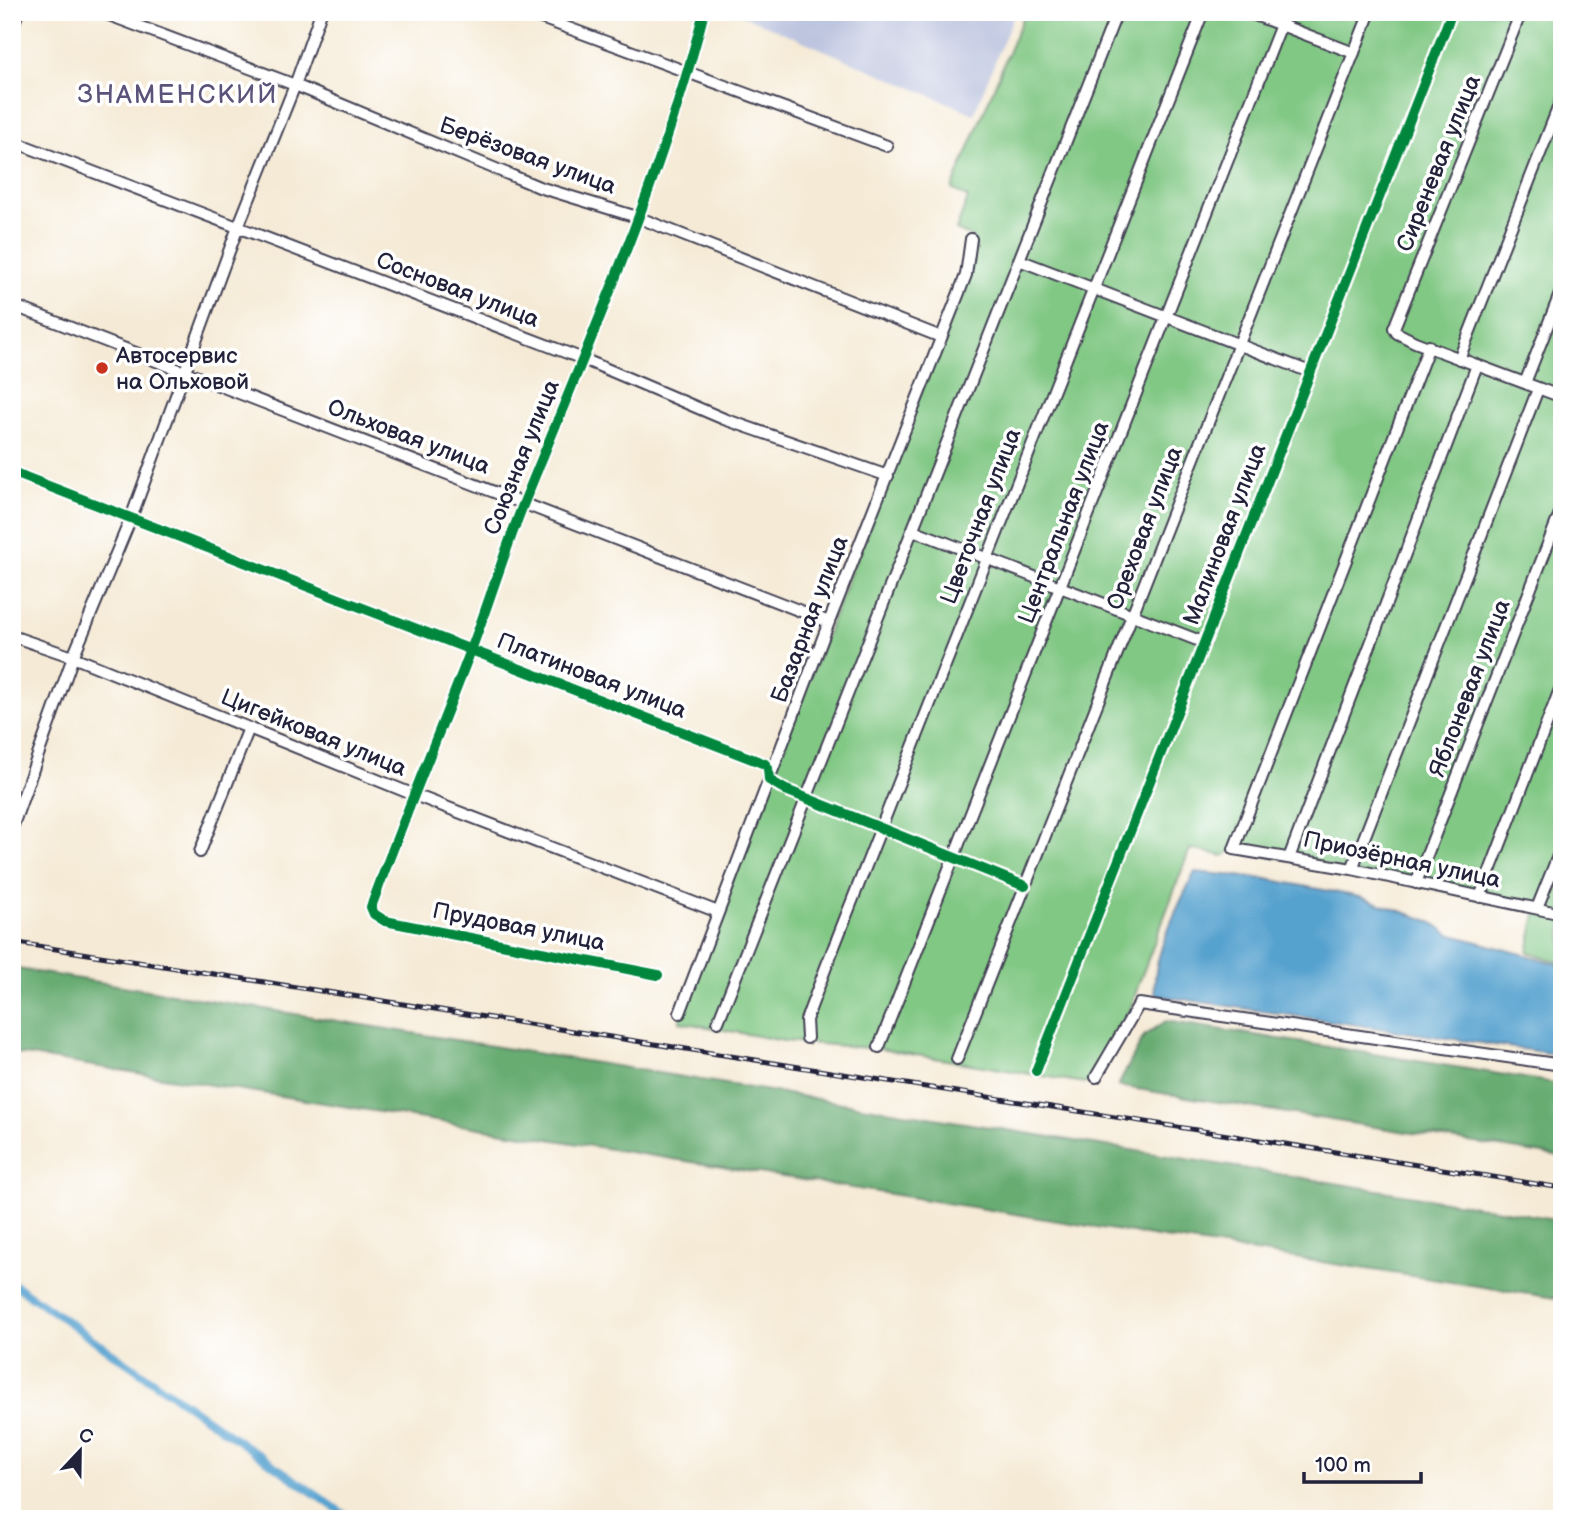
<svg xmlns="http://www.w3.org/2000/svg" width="1574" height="1531" font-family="'Balsamiq Sans',sans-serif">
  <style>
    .industrial { fill: #bbc3de }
    .green { fill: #81c884; stroke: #527560; stroke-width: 2 }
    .forest { fill: #68ac72; stroke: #456756; stroke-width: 2 }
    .water { fill: #57a2cf; stroke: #3c6285; stroke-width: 2 }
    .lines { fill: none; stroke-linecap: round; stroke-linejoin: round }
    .canal { stroke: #57a2cf; stroke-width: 8 }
    .minor-casing { stroke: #424052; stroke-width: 14 }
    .minor { stroke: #fff; stroke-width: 10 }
    .rail-casing { stroke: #22223b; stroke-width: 5 }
    .rail { stroke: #fff; stroke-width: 2.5; stroke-dasharray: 8; stroke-linecap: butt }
    .cycleway-casing { stroke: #fff; stroke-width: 15 }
    .cycleway { stroke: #00873e; stroke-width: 10 }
    .poi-dot { fill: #c8321e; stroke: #fff; stroke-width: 2.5 }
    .labels { text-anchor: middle; stroke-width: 7; stroke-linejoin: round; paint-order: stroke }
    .street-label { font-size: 23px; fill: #22223b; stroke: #fff }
    .poi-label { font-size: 23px; fill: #22223b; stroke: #fff; text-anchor: start }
    .quarter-label { font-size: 26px; letter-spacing: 2px; fill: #5b537a; stroke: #fff }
  </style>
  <rect width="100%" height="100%" fill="#fff"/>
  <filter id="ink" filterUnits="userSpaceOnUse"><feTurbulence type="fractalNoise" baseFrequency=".0143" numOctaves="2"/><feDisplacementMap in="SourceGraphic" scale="14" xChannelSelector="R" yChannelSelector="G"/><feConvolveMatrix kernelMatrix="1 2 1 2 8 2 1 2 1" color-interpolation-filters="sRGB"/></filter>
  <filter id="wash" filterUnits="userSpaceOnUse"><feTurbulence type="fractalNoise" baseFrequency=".00686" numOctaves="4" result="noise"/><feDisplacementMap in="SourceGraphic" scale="28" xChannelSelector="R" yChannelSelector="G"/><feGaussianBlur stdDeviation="1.57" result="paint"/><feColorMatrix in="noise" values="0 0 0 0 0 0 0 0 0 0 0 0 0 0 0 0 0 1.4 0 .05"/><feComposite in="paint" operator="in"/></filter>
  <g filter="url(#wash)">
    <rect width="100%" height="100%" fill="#f5ead5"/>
    <path class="industrial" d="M735,12H1015L974,114Z"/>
    <path class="green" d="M1025,12H1562V963L1528,952L1537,909L1234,849L1224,856L1190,849L1139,983L1127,1020L1094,1082L1085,1083L880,1049L784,1041L680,1022V1013L966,275L972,237L956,230L968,198L952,189Z"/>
    <path class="forest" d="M12,968L1562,1220V1299L1164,1238L12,1053Z
      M1166,1021L1562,1084V1157L1118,1086L1144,1036Z"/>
    <path class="water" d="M1195,872L1267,879L1360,897L1430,921L1449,934L1562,965V1055L1161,996L1155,993C1151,957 1179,904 1195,872Z"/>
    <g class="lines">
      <path class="canal" d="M12,1283L351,1519"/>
    </g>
  </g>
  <g filter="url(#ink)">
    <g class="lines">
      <g class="minor-casing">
        <path id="minor" d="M101,12L295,85L539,187L637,217L941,337
          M525,12L887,146
          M1247,12L1354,53
          M1521,12L1394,328L1397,333L1415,342L1562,397
          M12,28L18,12
          M12,141L583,359L724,419L888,476
          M1019,260L1310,372
          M12,305L829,622
          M1429,346L1234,849L1352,869L1562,914
          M1459,359L1562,98
          M1525,383L1562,289
          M12,472L765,764L768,768L769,780L786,790L1025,886
          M913,530L1205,643
          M12,636L73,657L412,794L718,912
          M12,828L73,657L131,518L238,227L295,85L321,12
          M200,852L249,728
          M1289,858L1477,365
          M1352,869L1538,389
          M1416,883L1562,508
          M1480,897L1562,684
          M1537,908L1562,846
          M658,975L385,921L374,914L371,907C403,820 438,736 471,650C490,600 505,549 525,500C590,340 661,180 704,12
          M680,1013L829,622L966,275L971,239
          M718,1022L1117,12
          M807,1038L806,1020L826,967L1203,12
          M879,1047L1286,12
          M957,1059L1370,12
          M1036,1071L1452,12
          M1096,1077L1139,1004L1562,1065"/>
      </g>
      <use href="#minor" class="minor"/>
      <g class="rail-casing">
        <path id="rail" d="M12,942L1562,1188"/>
      </g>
      <use href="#rail" class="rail"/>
      <g class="cycleway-casing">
        <path id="cycleway" d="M12,472L765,764L768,768L769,780L786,790L1025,886
          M658,975L385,921L374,914L371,907C403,820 438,736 471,650C490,600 505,549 525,500C590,340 661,180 704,12
          M1036,1071L1452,12"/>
      </g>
      <use href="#cycleway" class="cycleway"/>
    </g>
  </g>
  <circle class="poi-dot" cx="102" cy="368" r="7"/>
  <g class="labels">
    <g class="street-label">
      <text transform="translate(528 155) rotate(20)" y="8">Берёзовая улица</text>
      <text transform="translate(1438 163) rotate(-68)" y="8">Сиреневая улица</text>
      <text transform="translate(458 289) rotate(21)" y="8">Сосновая улица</text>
      <text transform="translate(409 436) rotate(21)" y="8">Ольховая улица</text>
      <text transform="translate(521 457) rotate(-68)" y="8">Союзная улица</text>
      <text transform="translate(980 516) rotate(-69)" y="8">Цветочная улица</text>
      <text transform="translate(1063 522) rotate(-69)" y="8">Центральная улица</text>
      <text transform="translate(1144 528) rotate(-69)" y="8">Ореховая улица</text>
      <text transform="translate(1224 534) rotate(-69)" y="8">Малиновая улица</text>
      <text transform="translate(809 619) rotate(-69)" y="8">Базарная улица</text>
      <text transform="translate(592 675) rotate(21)" y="8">Платиновая улица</text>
      <text transform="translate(1469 688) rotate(-69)" y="8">Яблоневая улица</text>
      <text transform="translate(314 732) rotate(22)" y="8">Цигейковая улица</text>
      <text transform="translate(1402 859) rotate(12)" y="8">Приозёрная улица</text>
      <text transform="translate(519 926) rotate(11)" y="8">Прудовая улица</text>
    </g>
    <g class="poi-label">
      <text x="116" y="363">Автосервис<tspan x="116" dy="26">на Ольховой</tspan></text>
    </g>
    <g class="quarter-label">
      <text x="178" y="103">ЗНАМЕНСКИЙ</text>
    </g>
  </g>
  <rect width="1574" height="1531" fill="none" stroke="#fff" stroke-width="42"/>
  <g transform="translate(80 1451) rotate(22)" stroke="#ffffff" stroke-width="5" paint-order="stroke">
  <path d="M0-5L12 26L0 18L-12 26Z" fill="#22223b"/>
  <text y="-10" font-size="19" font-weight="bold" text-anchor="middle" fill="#22223b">С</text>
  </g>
  <path d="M1304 1472v10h117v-10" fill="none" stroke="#22223b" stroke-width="3.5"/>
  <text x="1315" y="1472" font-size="21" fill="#22223b" stroke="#ffffff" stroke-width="5" paint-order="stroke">100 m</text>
</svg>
